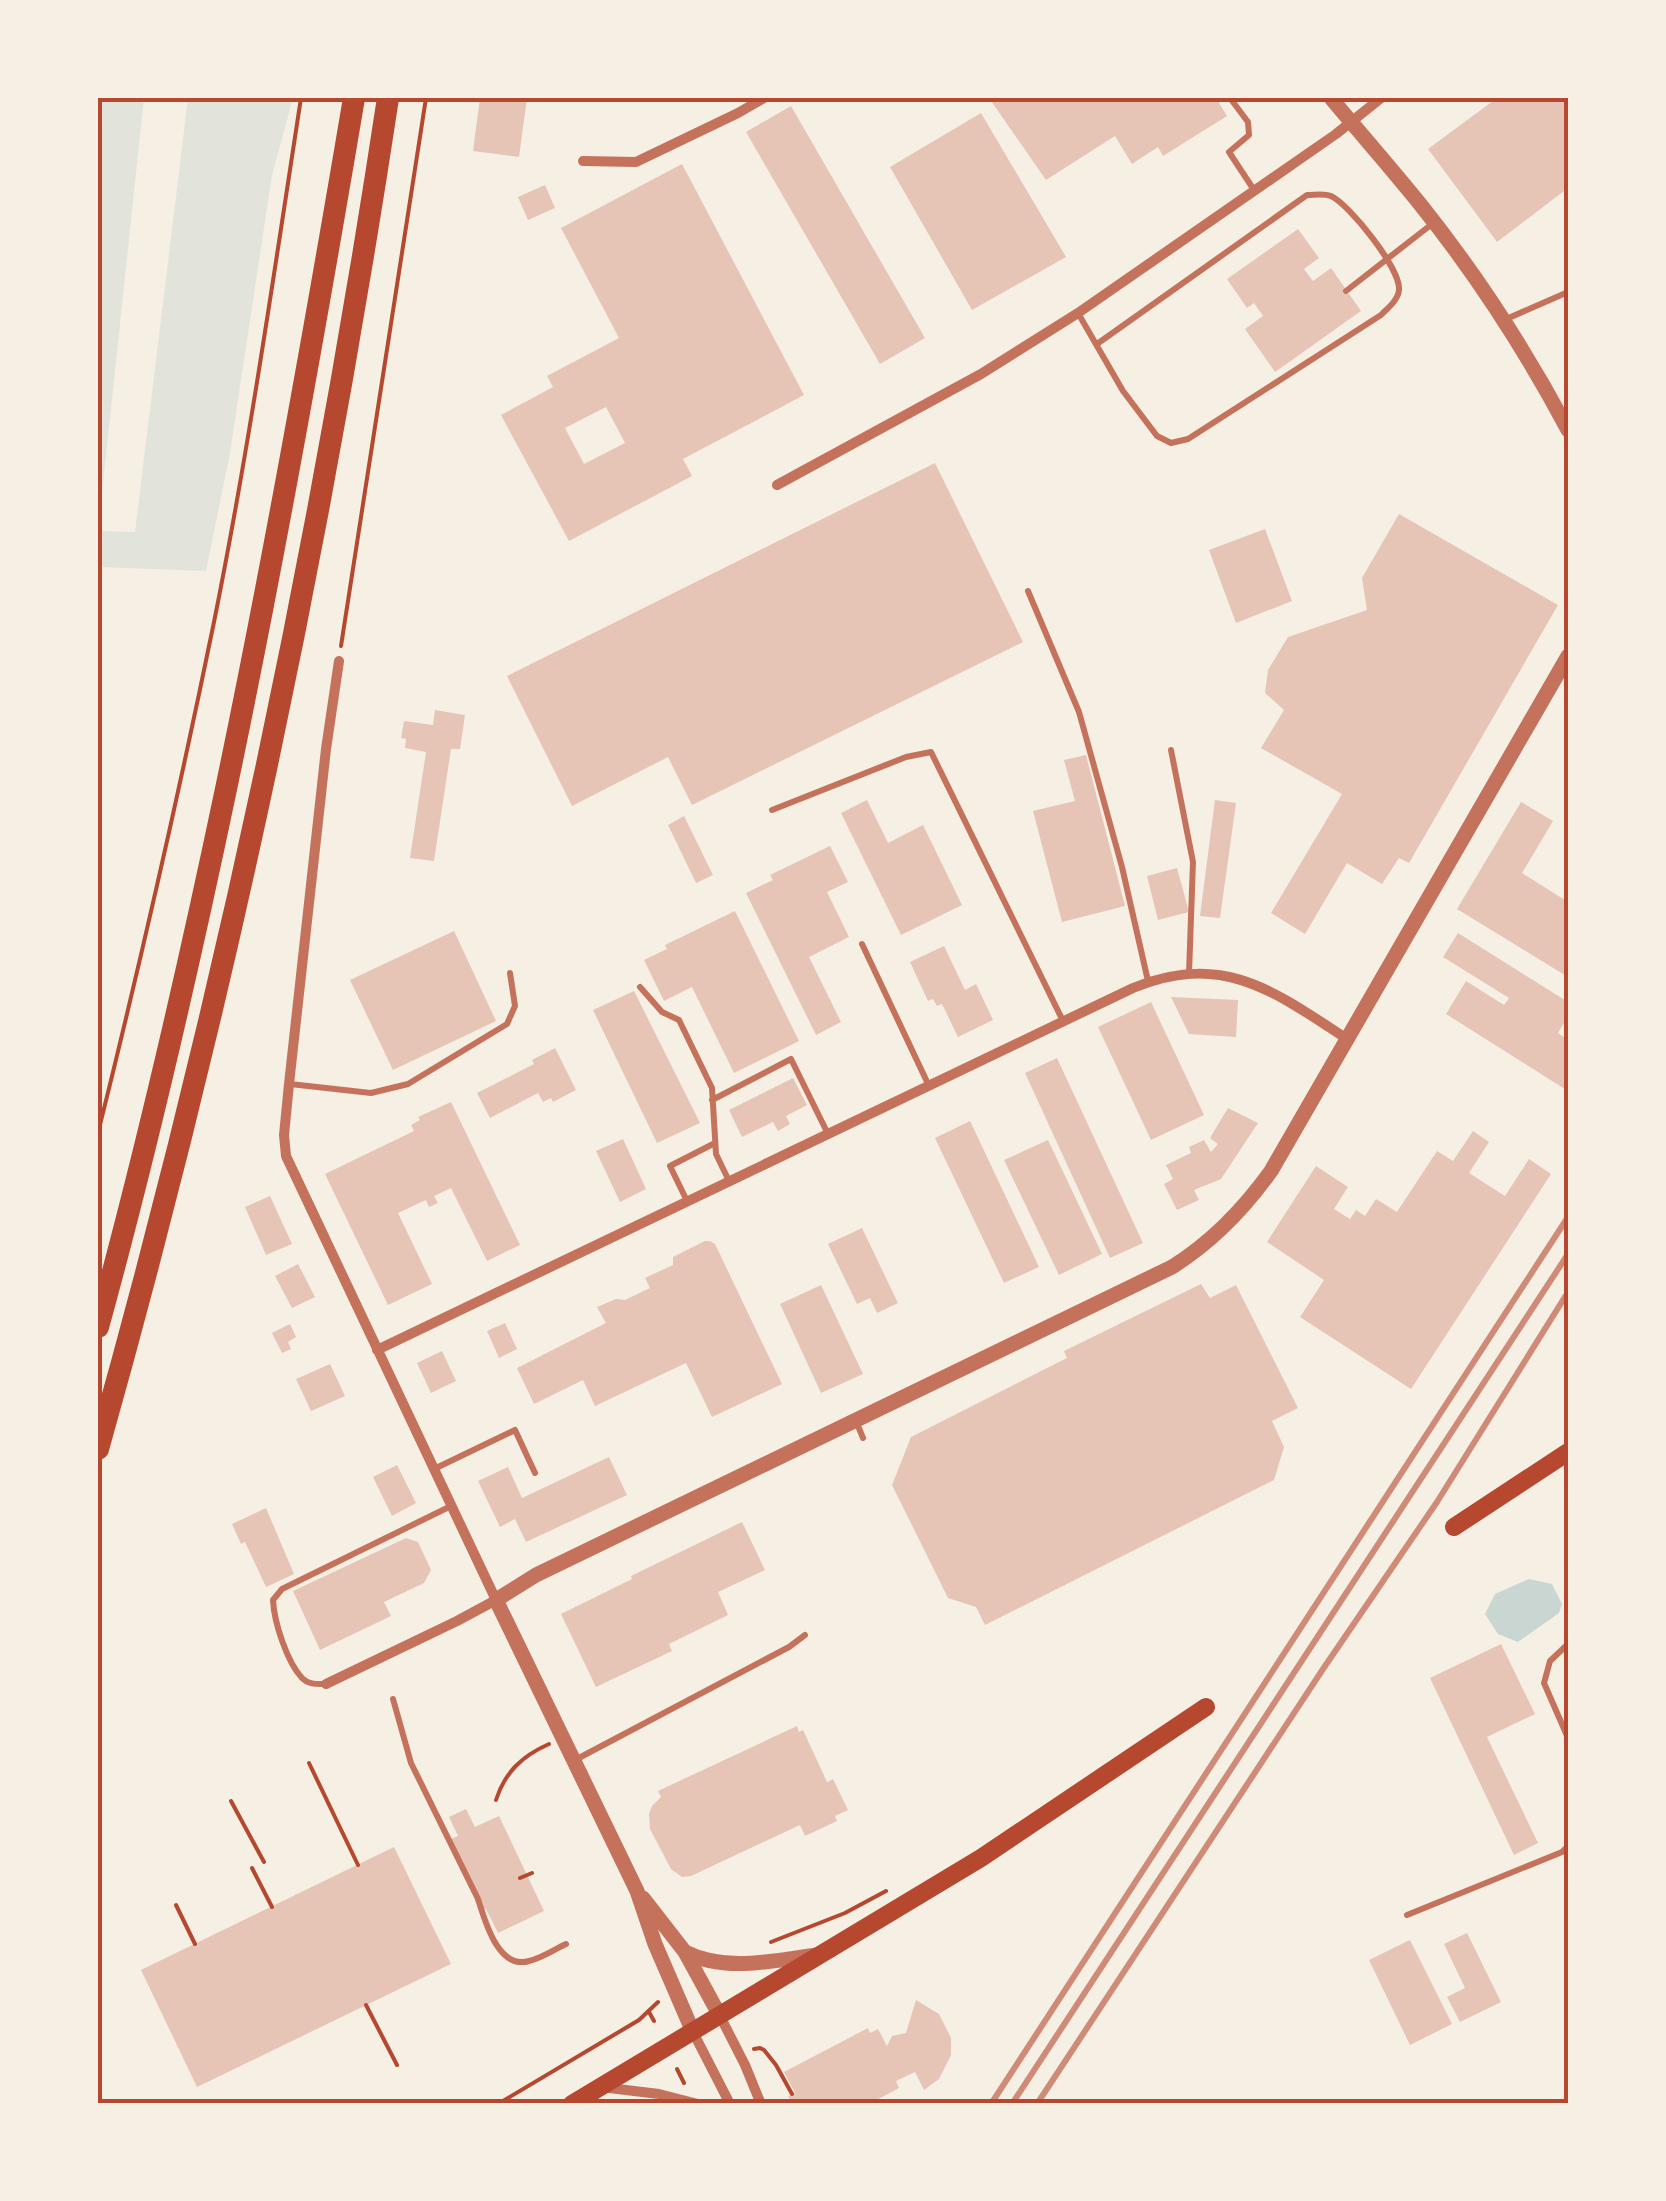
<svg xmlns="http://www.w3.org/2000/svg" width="1666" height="2201" font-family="'IBM Plex Serif',serif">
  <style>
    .green { fill: #e2e4dc }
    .water { fill: #c9d6d2 }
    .building { fill: #e6c5b7; fill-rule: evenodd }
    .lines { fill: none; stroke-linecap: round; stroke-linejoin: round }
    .path { stroke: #b5482f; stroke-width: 4 }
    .service { stroke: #c5725c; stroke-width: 6 }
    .minor { stroke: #c5725c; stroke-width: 10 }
    .tertiary { stroke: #c5725c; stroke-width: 15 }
    .secondary { stroke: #b5482f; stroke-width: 18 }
    .motorway { stroke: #b5482f; stroke-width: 22 }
    .rail { stroke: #cf8b77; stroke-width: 6 }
    .neatline { fill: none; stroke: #b5482f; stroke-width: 4 }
  </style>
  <rect width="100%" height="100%" fill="#f6efe4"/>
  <path class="green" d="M98,98H144L98,531L135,532L188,98H293L272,175L230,453L206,571L98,567Z"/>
  <path class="water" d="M1529,1579L1552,1584L1562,1604L1559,1613L1518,1642L1498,1634L1485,1614L1495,1594Z"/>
  <path class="building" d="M480,98H527L519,157L473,151Z
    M989,98H1216L1227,116L1163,156L1158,147L1132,164L1115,136L1046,180Z
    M1497,98H1568V188L1497,242L1428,149Z
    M791,106L925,338L880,364L746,132Z
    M981,113L1066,257L972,310L890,167Z
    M682,164L804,395L683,459L692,476L569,541L501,415L553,387L547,376L619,338L561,228ZM606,407L625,443L584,464L565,428Z
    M545,185L555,208L528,220L518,197Z
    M1298,229L1319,258L1304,269L1313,281L1331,268L1361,311L1275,372L1245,329L1263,316L1254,303L1247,308L1227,279Z
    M935,463L1023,642L692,805L668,757L572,806L507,676Z
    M1399,514L1558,605L1409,863L1399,858L1382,884L1347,863L1305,934L1271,913L1342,794L1261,748L1284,710L1265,693L1268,670L1288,637L1367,610L1362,578Z
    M1265,529L1292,601L1236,623L1209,550Z
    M435,710L465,715L460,749H451L434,861L410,858L426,752L405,748L406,739L401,738L404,721L433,725Z
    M1086,755L1125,906L1062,922L1033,811L1075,801L1064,760Z
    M867,800L888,843L923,825L962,905L901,935L841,813Z
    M1215,800L1236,803L1220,918L1200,916Z
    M1521,802L1553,821L1522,873L1568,902V977L1457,909Z
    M684,816L713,875L696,883L668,825Z
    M830,846L848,882L827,892L849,937L809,957L841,1022L816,1035L746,893L773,880L770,875Z
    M1177,868L1189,912L1158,920L1147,876Z
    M735,911L799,1041L734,1073L692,987L664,1001L644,960L667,949L665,945Z
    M454,931L496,1021L393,1070L350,980Z
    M1458,933L1568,1002V1016L1558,1033L1568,1040V1091L1446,1014L1466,981L1504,1005L1509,998L1443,957Z
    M944,946L965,990L976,984L993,1020L958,1037L942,1004L937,1006L933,999L928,1001L910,962Z
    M634,991L700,1123L657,1143L593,1010Z
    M1171,997L1238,1000L1236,1037L1189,1034Z
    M1151,1002L1204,1115L1151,1140L1098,1027Z
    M555,1048L576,1090L553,1102L551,1098L543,1102L538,1093L490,1118L477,1093L534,1064L532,1060Z
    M1057,1058L1143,1243L1110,1258L1025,1073Z
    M793,1078L807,1105L786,1116L790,1124L778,1131L773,1122L742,1137L729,1110Z
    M451,1102L520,1245L487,1261L451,1188L434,1196L438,1203L429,1207L426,1200L398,1213L432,1284L388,1305L325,1174L414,1131L411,1125L420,1120L418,1117Z
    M1228,1108L1258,1123L1221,1179L1194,1190L1199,1200L1177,1210L1164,1184L1173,1179L1166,1165L1191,1153L1189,1147L1204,1140L1211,1152L1218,1144L1210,1138Z
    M970,1121L1039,1267L1004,1283L935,1138Z
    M1473,1131L1489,1142L1469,1173L1505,1196L1529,1159L1551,1174L1411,1389L1300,1317L1324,1280L1267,1242L1316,1166L1348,1187L1334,1209L1350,1219L1356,1210L1365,1216L1376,1199L1397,1212L1437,1151L1453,1161Z
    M623,1139L646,1189L620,1202L596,1151Z
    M1048,1140L1102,1254L1059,1275L1004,1160Z
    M270,1196L292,1244L266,1255L245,1207Z
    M862,1228L898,1303L877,1313L870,1298L857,1304L828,1244Z
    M705,1241H710L715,1244L782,1384L712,1417L686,1363L595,1406L583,1380L534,1404L517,1368L606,1323L597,1307L616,1299L625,1300L650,1288L645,1278L673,1265V1257Z
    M298,1264L315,1297L292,1308L275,1276Z
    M1201,1284L1210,1298L1236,1285L1298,1408L1272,1421L1284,1447L1274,1480L985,1625L976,1607L948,1598L892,1485L911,1437L1067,1358L1064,1351Z
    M821,1285L863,1374L821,1393L780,1304Z
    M505,1323L517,1349L499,1358L487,1331Z
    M290,1324L296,1337L288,1342L291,1349L282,1353L272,1333Z
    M442,1351L456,1381L431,1393L417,1363Z
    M330,1364L345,1396L311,1411L296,1379Z
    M609,1457L627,1495L526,1542L515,1519L500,1527L478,1481L508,1467L522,1498Z
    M397,1465L416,1503L392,1516L373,1477Z
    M266,1508L294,1574L266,1587L245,1542L241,1544L232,1524Z
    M742,1522L765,1570L718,1592L728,1615L669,1644L672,1651L596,1687L561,1614L632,1579L631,1576Z
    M406,1538L418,1542L431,1570L424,1583L384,1602L391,1616L320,1650L293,1591Z
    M1501,1644L1535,1714L1487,1737L1538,1843L1514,1855L1430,1678Z
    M797,1726L799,1732L803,1730L827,1782L833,1779L848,1810L835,1816L837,1821L805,1836L800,1825L691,1876L682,1877L671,1869L650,1829L649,1814L652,1806L661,1797L658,1791Z
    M466,1809L475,1827L499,1816L544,1911L498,1933L486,1909L484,1910L450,1839L458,1836L449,1817Z
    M394,1847L451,1964L197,2087L141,1970Z
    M1467,1933L1501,2002L1460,2022L1447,1997L1465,1988L1444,1944Z
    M1410,1940L1452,2024L1410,2045L1369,1960Z
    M916,2000L939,2014L951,2038V2055L939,2079L924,2090L915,2072L896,2081L899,2088L869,2104H792L788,2096L795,2093L784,2072L868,2028L870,2033L878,2029L887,2046L892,2036L906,2033Z"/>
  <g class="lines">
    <path class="path" d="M341,646L426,98
      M98,1133C140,964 179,793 214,622C249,448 274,273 301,98
      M309,1763L358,1865
      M496,1800C505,1772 522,1756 549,1744
      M231,1801L264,1862
      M252,1868L272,1907
      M520,1878L532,1873
      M176,1905L195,1944
      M771,1942L845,1913L886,1891
      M366,2005L397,2065
      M649,2012L654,2021
      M754,2049L760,2048L764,2050L776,2065L792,2094
      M677,2069L684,2083
      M498,2104L639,2020L658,2002"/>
    <path class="service" d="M1230,98L1248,122L1249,135L1229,152L1254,190
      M1346,291L1432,224
      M1078,313L1123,391L1157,436L1171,443L1188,439L1381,315C1388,308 1398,300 1399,290C1401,269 1349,204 1331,196C1323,193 1315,195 1307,195L1097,344
      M1504,320L1568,292
      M1028,591L1079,712L1122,867L1148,981
      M1171,750L1193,862L1189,973
      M772,810L906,757L931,752L1063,1021
      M862,944L929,1086
      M640,987L662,1012L679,1020L712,1088L716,1154L729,1181
      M290,1084L371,1093L408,1084L507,1024L515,1006L510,973
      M712,1100L791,1059L828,1134
      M687,1201L670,1166L715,1143
      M856,1421L863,1438
      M434,1469L515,1430L535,1473
      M1568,1644L1550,1661L1544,1683L1568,1738
      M326,1684C317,1684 309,1685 302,1678C287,1662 274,1622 273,1600L282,1589L451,1506
      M393,1699L411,1763L478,1899C485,1921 498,1970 529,1961C542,1958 555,1949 566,1944
      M575,1760L789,1647L805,1635
      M1407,1915L1562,1852L1568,1846"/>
    <path class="minor" d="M583,161L636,162L738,113L764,98
      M777,485L981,374L1078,313L1336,134L1381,98
      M377,1350L1133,988C1222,951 1274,991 1347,1039
      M326,1684L457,1621L496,1600L286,1156L284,1135L289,1084L326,749L339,661
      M720,2016L745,2065L761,2104
      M693,2032L730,2104
      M601,2087L659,2094L698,2104"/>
    <path class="tertiary" d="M1331,98C1360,133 1391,168 1420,204C1476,274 1526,351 1568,430
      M643,1898L685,1952L720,2016
      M685,1952C727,1973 774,1960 818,1955
      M693,2032L655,1944L637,1891L496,1600L536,1575L1172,1267C1212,1242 1243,1210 1271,1171L1568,656"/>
    <path class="secondary" d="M1454,1527L1568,1452
      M572,2104L981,1858L1206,1707"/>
    <path class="motorway" d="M98,1327C147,1149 188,970 226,789C274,560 315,329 354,98
      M98,1449C223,1006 319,554 388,98"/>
    <path class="rail" d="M991,2104L1568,1217
      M1012,2104L1568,1254
      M1037,2104L1323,1669L1437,1502L1568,1292"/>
  </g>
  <rect width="1666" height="2201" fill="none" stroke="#f6efe4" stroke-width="200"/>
  <rect x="100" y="100" width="1466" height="2001" class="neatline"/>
</svg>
